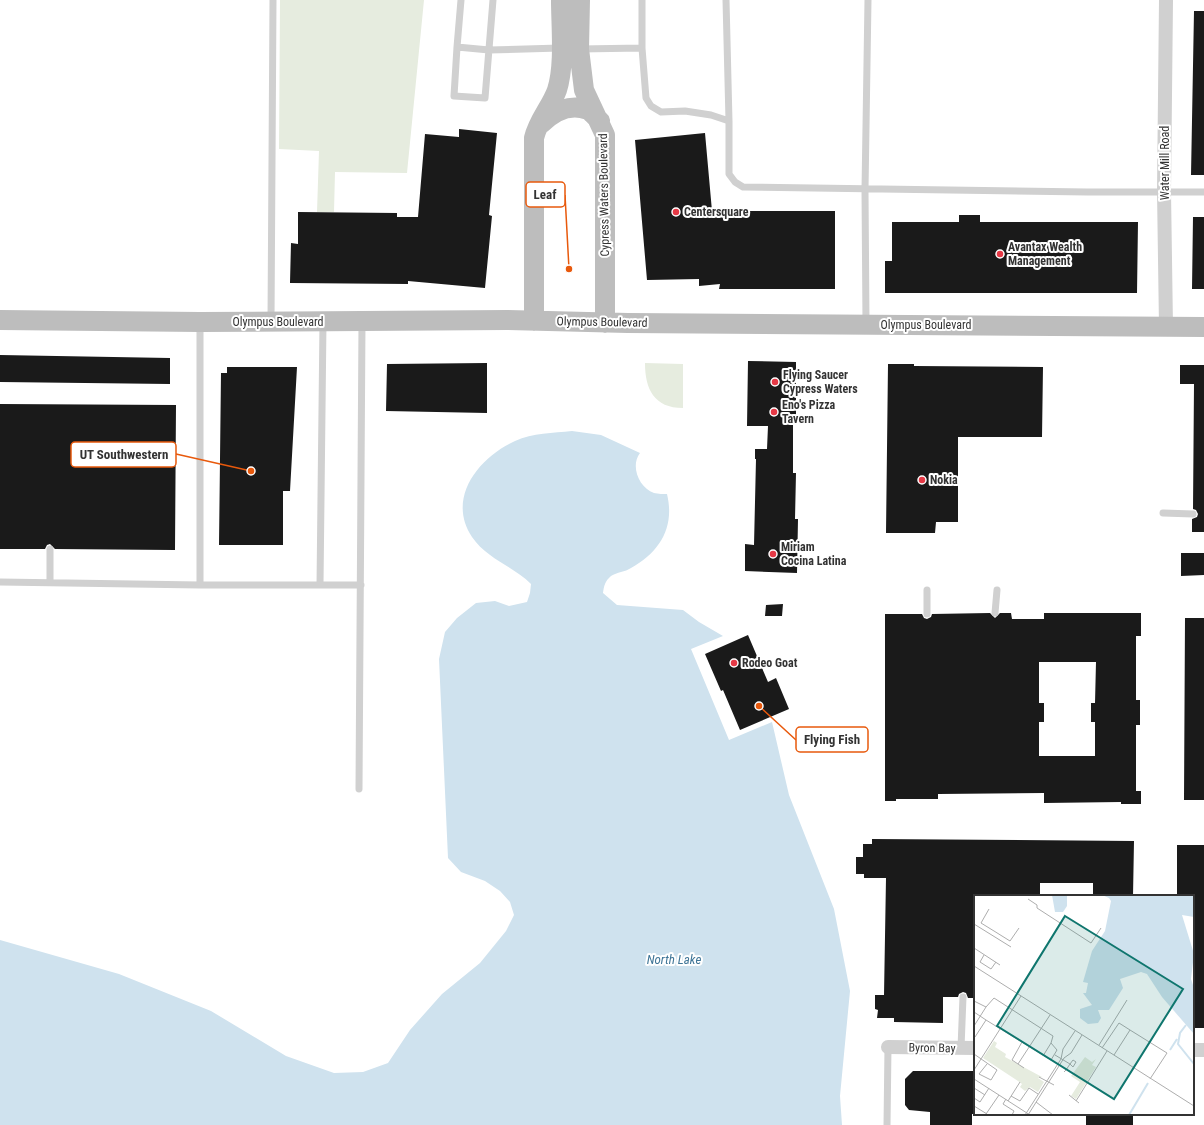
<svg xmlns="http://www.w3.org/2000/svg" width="1204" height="1125" font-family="'Roboto Condensed',sans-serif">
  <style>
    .green { fill: #e6ecdf }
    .water { fill: #cfe2ee }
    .building { fill: #1a1a1a; fill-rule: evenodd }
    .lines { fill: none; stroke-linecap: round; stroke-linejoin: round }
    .lane { stroke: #d0d0d0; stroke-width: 7 }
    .street { stroke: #d0d0d0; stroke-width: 14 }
    .secondary { stroke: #bdbdbd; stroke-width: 20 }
    .poi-dot { fill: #e63946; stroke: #fff; stroke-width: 1.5 }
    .labels { text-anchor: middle; stroke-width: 4; stroke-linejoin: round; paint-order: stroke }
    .street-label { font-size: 12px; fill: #333; stroke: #fff }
    .poi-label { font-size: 12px; font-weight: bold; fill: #333; stroke: #fff; text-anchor: start }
    .water-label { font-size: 13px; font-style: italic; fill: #3f7597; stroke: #fff }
    .inset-river { fill: none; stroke: #cfe2ee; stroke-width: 2 }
    .inset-road { fill: none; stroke: #adadad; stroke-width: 1 }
    .view { fill: #0f766e; fill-opacity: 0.15; stroke: #0f766e; stroke-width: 2 }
    .inset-edge { fill: none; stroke: #333; stroke-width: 2 }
    .leader { fill: none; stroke: #e8590c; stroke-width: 1.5 }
    .callout-dot { fill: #e8590c; stroke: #fff; stroke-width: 1.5 }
    .callout { fill: #fff; stroke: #e8590c; stroke-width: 1.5 }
    .callout-label { font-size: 13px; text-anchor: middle; font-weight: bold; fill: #333 }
  </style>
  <rect width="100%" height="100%" fill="#fff"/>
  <path class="green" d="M280,0H424L407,173L335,172L334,212H317L319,151L279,149Z
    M645,363L683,364V408C654,408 645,389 645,363Z"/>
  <path class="water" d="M572,431L601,435L640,453C630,466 639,488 654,493C658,494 664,494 667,494C675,527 660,552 631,568C625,572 617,572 611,576C605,581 604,586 603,593L617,605L683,610L699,622L723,636L691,649L729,740L772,722L789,795L834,909L850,991L840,1096L842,1125H0V940L119,974L211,1011L286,1056L334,1073L363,1072L388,1063L410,1030L442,994L480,963L506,931L514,915L510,902L500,891L485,881L461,872L448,858L439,659L445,632L457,618L476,603L495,601L509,606L527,602L530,593L531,584C513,566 487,559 472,537C446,498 479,457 515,441C533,433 553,433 572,431Z"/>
  <path class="building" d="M1194,11H1204V175H1191Z
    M459,129L497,133L489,215L492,216L485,288L408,281V284L290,283L291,243L298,244V212L397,213V217H418L425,134L459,137Z
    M705,133L712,211H835V289H719L720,284L699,286V279L647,280L635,140Z
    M959,215H980V222H1138L1137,293H885V261H892V222H959Z
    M1193,217H1204V289H1192Z
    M0,355L170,358V384L0,382Z
    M748,361L796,362V423H793V473H796L795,519H798L797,573L745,571V544L754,545L756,459H755V449H767L768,426H747Z
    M487,363V413L386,411L387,364Z
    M888,364H914V366L1043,367L1042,437H958V522H936L935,533H886Z
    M1180,365H1204V532H1192V519L1197,517L1198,514L1196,510L1193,509L1194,384H1180Z
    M227,367H297L290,491H283V545H219L221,373H227Z
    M0,404L176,405L175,550L55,549L50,544L47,545L45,549H0Z
    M1181,553H1204V575L1181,576Z
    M783,604L782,616H765L766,605Z
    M990,613L995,618L1000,613H1011L1012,619H1044V613H1141V636H1136V700H1140V725H1136V791H1141V804H1121V802L1044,803V793L938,794V799H896V801H885V614H922L924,618L927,619L931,617L932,614ZM1039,662H1096L1095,703H1091V722H1095V756H1039V722H1044V703H1039Z
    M1185,618H1204V800H1184Z
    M748,635L768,682L776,678L789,709L740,730L723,690L721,691L705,654Z
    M872,839L1134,841L1133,896H1093V883H1040V896H975V998H968L966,993L963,992L959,994L958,997H943V1023L894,1022V1018H877L878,1010L875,1009V995H884L886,878H864V874H856V857H863V844H872Z
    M1177,845H1204V1028H1193V896H1177Z
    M913,1071H975V1114H972V1125H930V1112L909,1110L905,1105V1079Z
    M1086,1114H1133V1125H1086Z"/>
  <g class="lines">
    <path class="lane" d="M493,0L485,98L454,96L457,47L489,50L560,48
      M642,0V48L646,98L651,106L661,112L685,111L711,115L729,121V174L735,182L743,187L1087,192H1204
      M726,0L729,121
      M457,47L461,0
      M580,49L642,48
      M271,321L273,0
      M866,323L865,190L868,0
      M1163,513L1193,514
      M50,549V582
      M0,582L200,585V323
      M200,585H320L323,322
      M320,585H361
      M995,613L997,590
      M927,614V590
      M359,789L362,322
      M961,1048L963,997
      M887,1125L888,1047"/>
    <path class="street" d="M1166,327L1164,191L1166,0
      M888,1047L975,1048
      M1193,1050H1204"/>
    <path class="secondary" d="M580,0L579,49L584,90L605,135V323
      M541,124C553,112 570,103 588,110C592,112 596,118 600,121
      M0,320L200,322L507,320L628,323L1204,327
      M534,321V138C538,120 551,107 557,90C565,65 561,27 561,0"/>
  </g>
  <g class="poi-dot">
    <circle cx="676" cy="212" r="4"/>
    <circle cx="1000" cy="254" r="4"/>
    <circle cx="775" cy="382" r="4"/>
    <circle cx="774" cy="412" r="4"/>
    <circle cx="922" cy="480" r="4"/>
    <circle cx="773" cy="554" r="4"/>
    <circle cx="734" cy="663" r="4"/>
  </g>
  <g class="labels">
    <g class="street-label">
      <text transform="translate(1165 163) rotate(-90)" y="4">Water Mill Road</text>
      <text transform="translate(604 195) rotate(-91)" y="4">Cypress Waters Boulevard</text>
      <text x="278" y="326">Olympus Boulevard</text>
      <text transform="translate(602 322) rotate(1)" y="4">Olympus Boulevard</text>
      <text x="926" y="329">Olympus Boulevard</text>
      <text transform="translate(932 1048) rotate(1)" y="4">Byron Bay</text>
    </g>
    <g class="poi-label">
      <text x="684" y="216">Centersquare</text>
      <text x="1008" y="251">Avantax Wealth<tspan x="1008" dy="14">Management</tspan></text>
      <text x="783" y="379">Flying Saucer<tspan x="783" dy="14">Cypress Waters</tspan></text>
      <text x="782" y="409">Eno's Pizza<tspan x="782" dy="14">Tavern</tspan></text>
      <text x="930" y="484">Nokia</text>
      <text x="781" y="551">Miriam<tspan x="781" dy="14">Cocina Latina</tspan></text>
      <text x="742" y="667">Rodeo Goat</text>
    </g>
    <g class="water-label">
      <text x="674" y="964">North Lake</text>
    </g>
  </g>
  <g transform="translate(974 895)">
    <rect width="220" height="220" fill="#fff"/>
    <path d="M20,146L23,148L21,152L32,159L31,162L68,182L64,183L70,187L64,197L56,192L51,196L46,192L48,189L44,186L9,163ZM111,162L118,167L122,164L118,170L122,172L102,204L97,201L106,187L97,181Z" fill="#e6ecdf"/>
    <path d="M78,0H93V11L89,17H81ZM128,0H220V22L208,20L220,59L217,84L220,93V139L188,102L173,79L167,77L146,84L149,93L135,115H124L127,123L124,128L114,129L106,123V114L118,110L109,98H112L114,88L109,87L118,56L131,36L137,6L135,3Z" fill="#cfe2ee"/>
    <path class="inset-river" d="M212,130L206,138L204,149L220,169M196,155L203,144M155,220L174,188"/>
    <path class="inset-road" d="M54,4L63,10V13L117,48L127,33M15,14L7,28L20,36L36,46L45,33M0,29L37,52M0,53L26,70M10,60L6,67L17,74L22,67M0,71L220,211M0,106L12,112L0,131M0,117L12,125M1,142L12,125L77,165L83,155L77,148L79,141L20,103L12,112M125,150L153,105M128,153L145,128L156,135M0,159L23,175L17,185L5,179L13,169M81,160L96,169L99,172L102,167L99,165L96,169L92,175L90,177M140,160L156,135L193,158L176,184M69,161L77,148M44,169L38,165L48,147M50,173L44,169L76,120M0,175L47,101M65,182L80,190M0,184L56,220M0,193L11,200M95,200L105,208M37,201L46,206L55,193L64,199M0,203L6,207L15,193M32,204L29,209L40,216L38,220M34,206L46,187M102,206L133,156M62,207L79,220M0,211L13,219M12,219L25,200M51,220L87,164L89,154L101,136M54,220L90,163L97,158L108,140"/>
    <path class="view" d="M91,21L209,94L140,204L23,131Z"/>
    <rect width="220" height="220" class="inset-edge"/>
  </g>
  <path class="leader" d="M569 269L565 195M251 471L176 454M759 706L796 740"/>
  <g class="callout-dot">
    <circle cx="569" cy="269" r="4"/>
    <circle cx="251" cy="471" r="4"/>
    <circle cx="759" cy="706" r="4"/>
  </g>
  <g class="callout">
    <rect x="526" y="182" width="39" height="25" rx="4"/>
    <rect x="71" y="442" width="105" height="25" rx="4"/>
    <rect x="796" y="727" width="72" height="25" rx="4"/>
  </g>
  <g class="callout-label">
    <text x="545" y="199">Leaf</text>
    <text x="124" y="459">UT Southwestern</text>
    <text x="832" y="744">Flying Fish</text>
  </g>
</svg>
